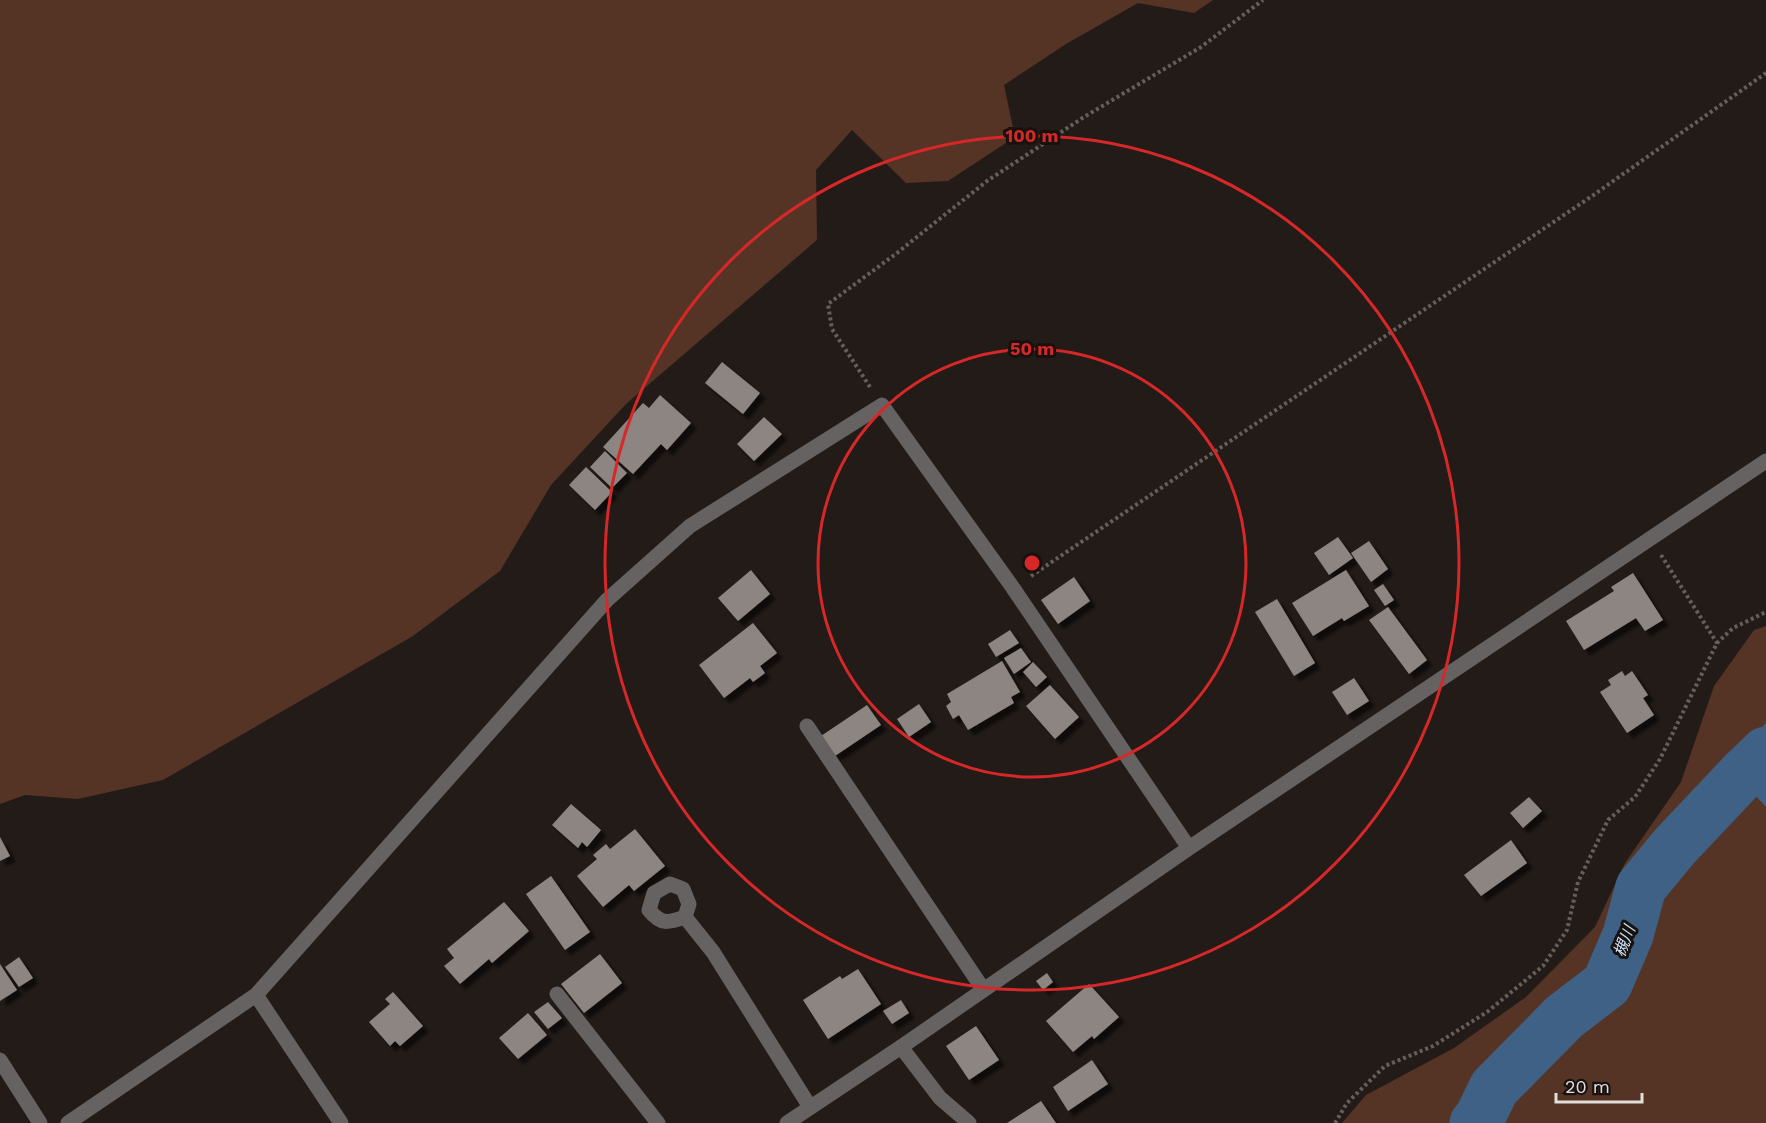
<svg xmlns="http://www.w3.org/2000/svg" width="1766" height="1123" font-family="'Work Sans','Noto Sans JP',sans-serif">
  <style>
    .green { fill: #553425 }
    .water { fill: #3e6185 }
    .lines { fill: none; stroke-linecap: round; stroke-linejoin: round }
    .river { stroke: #3e6185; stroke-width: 51 }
    .building { fill: #8d8581; filter: url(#shadow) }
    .path { stroke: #655f5c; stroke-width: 4; stroke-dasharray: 3 3; stroke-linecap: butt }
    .lane { stroke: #666261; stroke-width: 15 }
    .street { stroke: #666261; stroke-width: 15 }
    .ring { fill: none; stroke: #d62828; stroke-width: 3 }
    .labels { text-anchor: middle; stroke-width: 6; stroke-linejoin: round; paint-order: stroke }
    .water-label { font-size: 16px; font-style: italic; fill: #cde3fb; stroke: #18120f }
    .centre { fill: #d62828; stroke: #18120f; stroke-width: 3 }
    .ring-label { font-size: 18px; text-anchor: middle; font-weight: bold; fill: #d62828; stroke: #18120f; stroke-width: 6; stroke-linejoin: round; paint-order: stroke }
  </style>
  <defs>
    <filter id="shadow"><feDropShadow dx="5.5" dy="5.5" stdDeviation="1.5" flood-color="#0009"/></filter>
  </defs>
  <rect width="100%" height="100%" fill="#221b18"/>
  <path class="green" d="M0,0H1213L1194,13L1138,3L1066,44L1004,85L1015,137L948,181L906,183L852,130L816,170L817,240L626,404L551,485L500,571L413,636L163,780L78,799L25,795L0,804Z
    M1766,626V1123H1342L1366,1095L1454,1048L1526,997L1595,927L1625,863L1681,782L1714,686L1754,630Z"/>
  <path class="water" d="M1766,723V807L1722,759L1751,739Z"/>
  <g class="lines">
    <path class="river" d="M1475,1123L1479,1119L1494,1088L1564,1017L1607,984L1628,935L1641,887L1675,846L1742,775L1766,752"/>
  </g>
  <path class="building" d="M722,362L760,393L743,414L705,383Z
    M660,395L691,423L667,450L661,444L633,474L603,447L643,403L649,408Z
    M764,417L782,434L754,461L737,444Z
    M605,451L627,473L612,488L590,467Z
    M586,467L612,492L595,510L569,485Z
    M1338,537L1353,558L1329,575L1314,553Z
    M1369,541L1388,569L1371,582L1351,553Z
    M751,570L770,594L738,621L718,598Z
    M1346,570L1369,606L1344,621L1342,618L1313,636L1292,603Z
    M1633,573L1663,620L1645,631L1636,618L1584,650L1566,621L1614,591L1611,587Z
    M1074,577L1090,601L1058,624L1041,600Z
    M1383,584L1394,600L1385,606L1374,590Z
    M1277,599L1315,663L1294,676L1255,612Z
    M1388,607L1427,660L1409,674L1369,620Z
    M753,623L777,653L760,666L765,673L753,682L750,678L724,698L699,665Z
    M1010,630L1019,643L996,657L988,644Z
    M1021,648L1031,662L1014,674L1004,658Z
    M1002,661L1020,692L1011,697L1014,703L968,730L959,715L953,719L946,706L951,702L947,694Z
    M1033,662L1047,677L1036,687L1023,672Z
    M1622,671L1625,676L1632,671L1648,695L1643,698L1654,715L1627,733L1600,692L1611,685L1608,680Z
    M1354,678L1369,701L1347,715L1332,692Z
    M1050,685L1079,717L1055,739L1026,706Z
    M919,704L931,722L909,737L897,719Z
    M867,705L881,725L835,756L821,736Z
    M1529,797L1542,811L1523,828L1510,813Z
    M571,804L601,830L587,847L582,842L578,848L552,825Z
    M635,829L665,866L634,891L629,885L603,907L577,876L597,859L593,855L606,844L610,849Z
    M0,837L10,856L0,861Z
    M1511,840L1527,863L1481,896L1464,875Z
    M551,876L590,932L565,950L526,894Z
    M504,902L529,931L492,963L489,959L460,984L444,966L454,958L447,949Z
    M600,954L622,983L584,1013L561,984Z
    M19,957L33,978L19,987L5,967Z
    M0,964L17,990L0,1001Z
    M858,969L881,1004L828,1039L803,1000L840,976L842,979Z
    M1047,973L1053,982L1043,990L1036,981Z
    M1089,984L1119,1017L1094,1039L1092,1036L1073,1052L1046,1021Z
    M393,992L423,1026L400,1046L395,1041L390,1046L369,1022L390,1004L385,999Z
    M901,1000L909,1013L892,1024L883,1011Z
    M548,1002L562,1018L548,1029L534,1012Z
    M528,1013L547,1035L518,1059L499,1038Z
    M976,1026L999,1060L969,1080L946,1046Z
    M1092,1060L1108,1084L1068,1111L1053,1087Z
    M1041,1101L1056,1123H1007Z"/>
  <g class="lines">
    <path class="path" d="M870,387L832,329L828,304L897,253L987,181L1084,117L1201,47L1263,0
      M1661,555L1717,643
      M1031,576L1592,196L1766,73
      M1335,1123L1347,1103L1385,1066L1433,1046L1487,1012L1543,966L1567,930L1578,882L1608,820L1635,797L1660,759L1717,643L1733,628L1766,612"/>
    <path class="lane" d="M807,726L983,989
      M670,884L683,889L689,904L685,917C668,923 661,925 649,910L654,893Z
      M685,917L713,952L810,1107
      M557,994L658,1123
      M901,1047L940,1098L969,1123
      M0,1060L40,1123"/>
    <path class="street" d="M256,995L341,1123
      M68,1123L256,995L607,600L690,526L882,405L1013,588L1189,848
      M787,1123L901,1047L1189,848L1766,461"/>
  </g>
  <g class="ring">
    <circle cx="1032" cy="563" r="214"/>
    <circle cx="1032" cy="563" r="427"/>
  </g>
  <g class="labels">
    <g class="water-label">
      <text transform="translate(1624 941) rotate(-69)" y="6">槻川</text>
    </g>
  </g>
  <circle cx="1032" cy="563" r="9" class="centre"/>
  <g class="ring-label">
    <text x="1032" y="142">100 m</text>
    <text x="1032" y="355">50 m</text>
  </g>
  <path d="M1556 1093v9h86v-9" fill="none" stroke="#e2dedc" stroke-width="3"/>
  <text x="1565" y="1093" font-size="18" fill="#e2dedc" stroke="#18120f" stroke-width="4.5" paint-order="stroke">20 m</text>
</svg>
